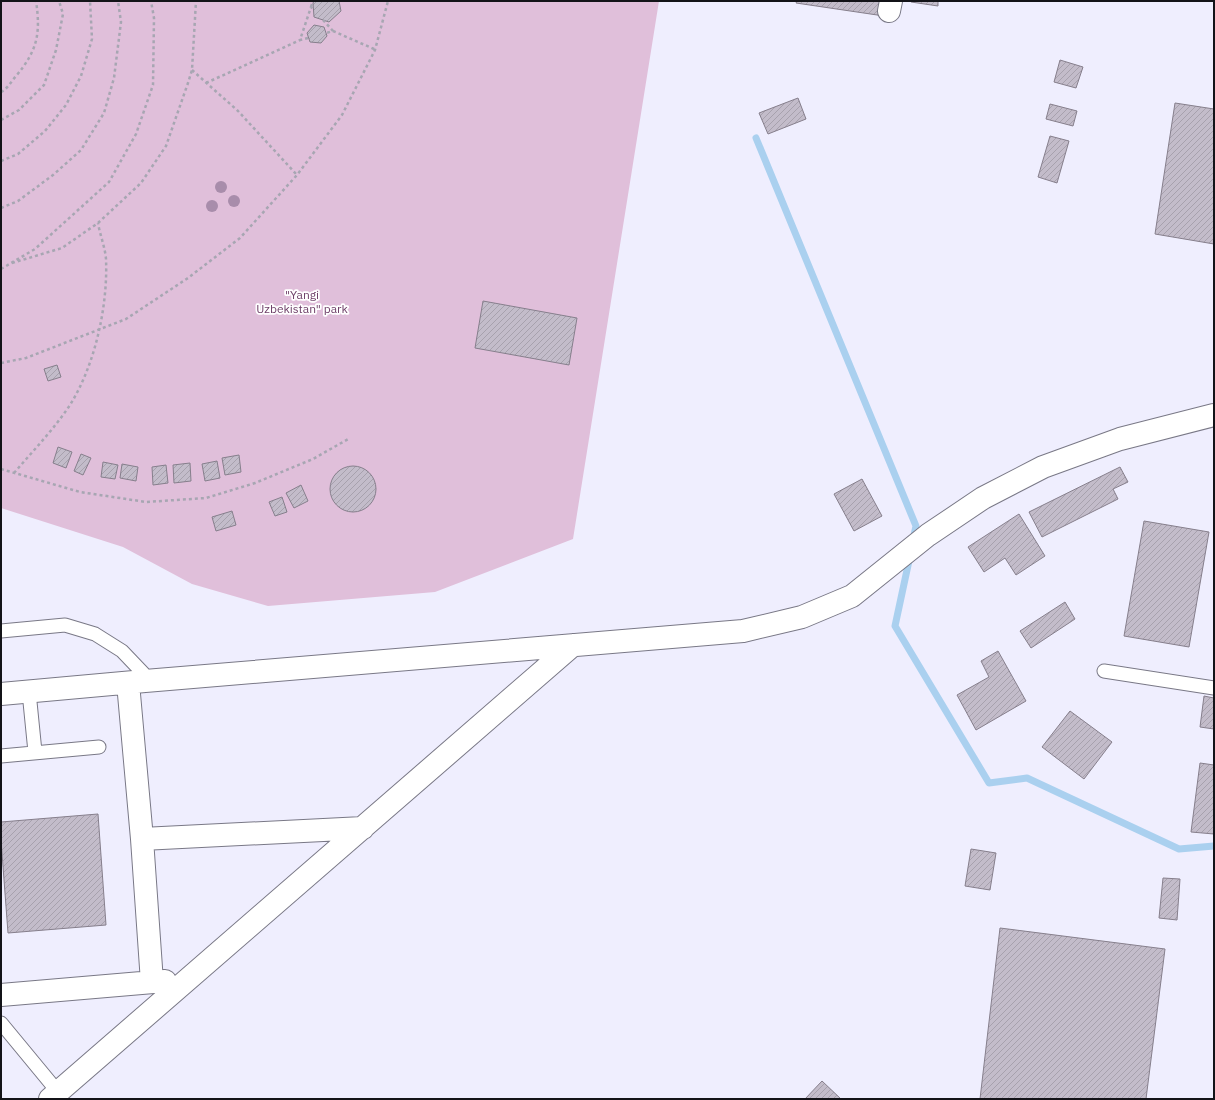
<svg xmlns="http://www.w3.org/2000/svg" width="1215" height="1100" font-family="'IBM Plex Sans',sans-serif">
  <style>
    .green { fill: #e0bfda }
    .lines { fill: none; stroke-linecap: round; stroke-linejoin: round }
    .stream { stroke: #aad0ef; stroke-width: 7 }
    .building { fill: url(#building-hatch); stroke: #867f8c }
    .lane-casing { stroke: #797886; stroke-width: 15 }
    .street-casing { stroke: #797886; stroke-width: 24 }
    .path { stroke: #a7a6b2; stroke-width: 2.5; stroke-dasharray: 3 3; stroke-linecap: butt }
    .lane { stroke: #fff; stroke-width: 13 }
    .street { stroke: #fff; stroke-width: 22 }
    .tree { fill: #a88dab }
    .labels { text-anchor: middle; stroke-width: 3.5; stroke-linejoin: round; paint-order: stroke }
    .park-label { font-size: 12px; fill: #6d3e67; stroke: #fff }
  </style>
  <defs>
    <pattern id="building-hatch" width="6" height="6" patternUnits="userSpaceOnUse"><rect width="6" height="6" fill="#c3bcca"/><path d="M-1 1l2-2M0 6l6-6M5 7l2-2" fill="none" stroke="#a7a1ad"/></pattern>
  </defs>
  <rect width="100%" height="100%" fill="#efeefe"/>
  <path class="green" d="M1,1H659L573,539L435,592L268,606L192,584L123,547L1,508Z"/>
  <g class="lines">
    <path class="stream" d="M756,138L916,526L913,540
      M910,556L895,626L989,783L1027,778L1179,849L1214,846"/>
  </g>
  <path class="building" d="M314,1H339L341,11L329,22L314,17L313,3Z
    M797,1H886L884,16L796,3Z
    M912,1H938V6L911,2Z
    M314,25L324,27L327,36L321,43L310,42L307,33Z
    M1060,60L1083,67L1076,88L1054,82Z
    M798,98L806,119L768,134L759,113Z
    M1175,103L1214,109V244L1155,234Z
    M1050,104L1077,111L1073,126L1046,119Z
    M1050,136L1069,141L1057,183L1038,177Z
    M483,301L577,318L569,365L475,348Z
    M57,365L61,377L48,381L44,369Z
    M58,447L72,452L66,468L53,463Z
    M81,454L91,458L83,475L74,471Z
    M239,455L241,472L225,475L222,458Z
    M217,461L220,478L205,481L202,464Z
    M103,462L118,465L115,479L101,477Z
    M190,463L191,481L174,483L173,465Z
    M122,464L138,467L136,481L120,478Z
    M166,465L168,483L153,485L152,467Z
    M330 489a23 23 0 1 1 46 0a23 23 0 1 1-46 0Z
    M1120,467L1128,482L1113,489L1118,499L1042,537L1029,512Z
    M862,479L882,516L854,531L834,494Z
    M301,485L308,501L294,508L286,493Z
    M282,497L287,512L275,516L269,502Z
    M232,511L236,525L216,531L212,517Z
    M1019,514L1045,556L1016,575L1005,558L984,572L968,547Z
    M1144,521L1209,532L1189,647L1124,636Z
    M1065,602L1075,619L1031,648L1020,631Z
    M998,651L1026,701L976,730L957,695L989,677L981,661Z
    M1204,696L1214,698V729L1200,727Z
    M1070,711L1112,742L1084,779L1042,747Z
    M1200,763L1214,765V834L1191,832Z
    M98,814L106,925L8,933L1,840V822Z
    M971,849L996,853L990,890L965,886Z
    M1163,878L1180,879L1177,920L1159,918Z
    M1000,928L1165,949L1146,1099H980Z
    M822,1081L841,1099H805Z"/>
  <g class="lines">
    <g class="lane-casing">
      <path id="lane" d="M1,631L65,625L95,634L122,651L143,673L145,681
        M1104,671L1214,688
        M29,692L35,752
        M1,756L99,747
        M1,1023L58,1092"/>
    </g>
    <g class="street-casing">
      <path id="street" d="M889,11L891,1
        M128,683L142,839L152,982
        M1,694L145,681L743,631L802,617L852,596L928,535L983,498L1043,467L1120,439L1214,415
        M142,839L363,828
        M1,995L165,981
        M50,1099L573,645"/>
    </g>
    <path class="path" d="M311,7L313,1
      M323,20L333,31L326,33
      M333,31L374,49
      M308,38L300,40L311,7L314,10
      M192,70L238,111L297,175
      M206,83L300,40
      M1,92C7,89 11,82 16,76C37,51 41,34 36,1
      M1,120L19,110L44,85L56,50L63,14L59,1
      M1,161L18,154L45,131L66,105L81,76L92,39L90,1
      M1,208L18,201L53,175L81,150L104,113L114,78L121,22L118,1
      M12,263L62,248L98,223L141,183L166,146L188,83L192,70L196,1
      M1,269L35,249L109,182L136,134L153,85L154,18L151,1
      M1,363L26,358L126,319L188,278L240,238L297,175L342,115L375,50L388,1
      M1,469L80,492L146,502L206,498L255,483L313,459L350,438
      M14,473C33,451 54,429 70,405C95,365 108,306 106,259C105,247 100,235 98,223"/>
    <use href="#lane" class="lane"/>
    <use href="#street" class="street"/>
  </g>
  <g class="tree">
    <circle cx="221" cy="187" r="6"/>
    <circle cx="234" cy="201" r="6"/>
    <circle cx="212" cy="206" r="6"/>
  </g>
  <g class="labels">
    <g class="park-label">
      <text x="302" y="299">"Yangi<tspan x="302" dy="14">Uzbekistan" park</tspan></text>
    </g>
  </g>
  <rect width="1215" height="1100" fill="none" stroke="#131318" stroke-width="4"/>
</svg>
